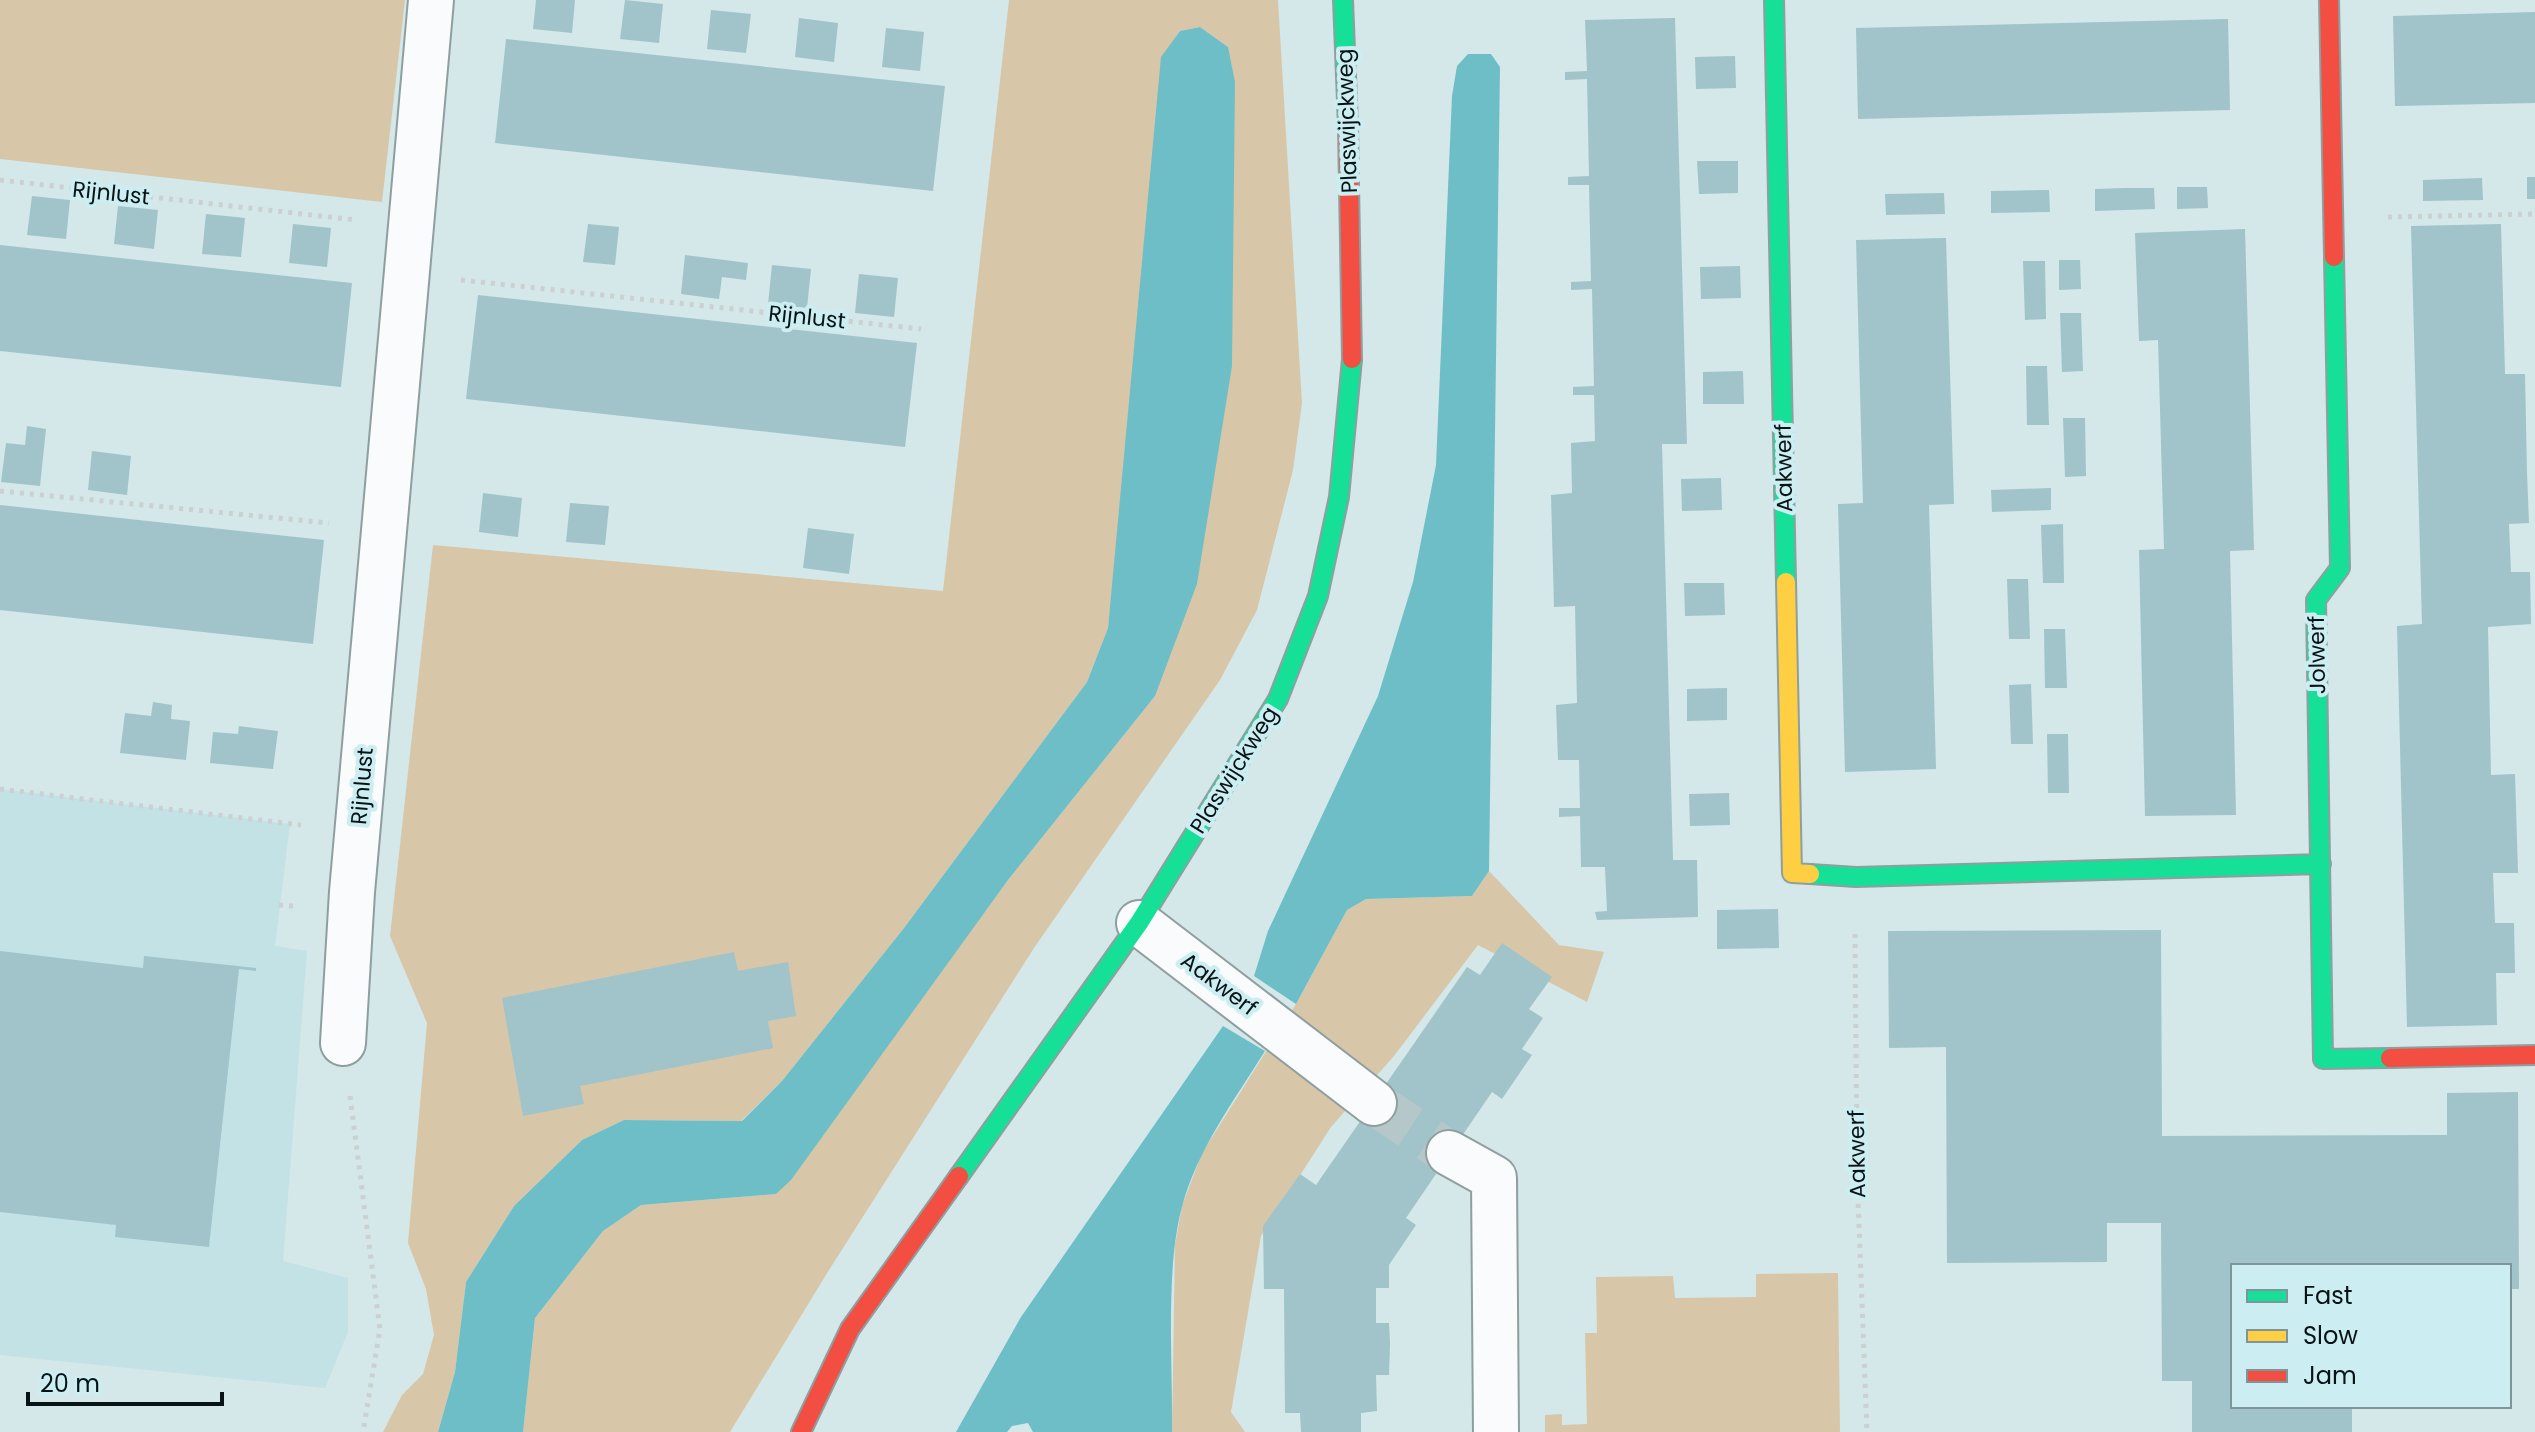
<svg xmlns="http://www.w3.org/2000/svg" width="2535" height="1432" viewBox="0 0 2535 1432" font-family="Poppins,sans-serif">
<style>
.built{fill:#c2e2e6}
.green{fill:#d7c7a8}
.water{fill:#6ebec7}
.building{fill:#a0c4c9}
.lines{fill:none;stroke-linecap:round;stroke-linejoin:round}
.street-tunnel{stroke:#b5c7c9;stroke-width:44;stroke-dasharray:44 22;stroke-linecap:butt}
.street-casing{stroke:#8f9e9f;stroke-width:48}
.fast-casing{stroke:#8f9e9f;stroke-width:22}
.slow-casing{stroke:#8f9e9f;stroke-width:22}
.jam-casing{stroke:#8f9e9f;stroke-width:22}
.path{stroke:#cbd0d1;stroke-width:5;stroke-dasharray:4 6;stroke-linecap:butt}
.street{stroke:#f9fbfc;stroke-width:44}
.fast{stroke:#16e098;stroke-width:18}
.slow{stroke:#ffcf43;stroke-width:18}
.jam{stroke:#f24e42;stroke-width:18}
.labels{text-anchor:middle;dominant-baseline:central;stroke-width:8;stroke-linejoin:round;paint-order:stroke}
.street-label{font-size:22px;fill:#081315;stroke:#ccedf1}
</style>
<rect width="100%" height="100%" fill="#d4e7e9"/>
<!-- built -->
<path class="built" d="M 0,789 L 290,824 L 275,946 L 307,951 L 283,1261 L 348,1278 L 348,1332 L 325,1388 L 0,1355 Z"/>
<!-- green -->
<path class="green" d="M 0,0 L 405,0 L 382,202 L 0,159 Z
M 1009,0 L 1278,0 L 1302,403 L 1293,470 L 1257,610 L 1220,680 L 1034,948 L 829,1270 L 730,1432 L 523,1432 L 535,1318 L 603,1231 L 641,1205 L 776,1194 L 1008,880 L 1155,696 L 1228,47 L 1200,27 L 1180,31 L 1172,43 L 1108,628 L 1087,682 L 904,928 L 782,1081 L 741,1121 L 624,1120 L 582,1140 L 514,1206 L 466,1282 L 455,1372 L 438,1432 L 383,1432 L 402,1395 L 423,1374 L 434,1335 L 426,1289 L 408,1243 L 427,1023 L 390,936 L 433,545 L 943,591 Z
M 1489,871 L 1559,945 L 1604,952 L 1587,1002 L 1478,945 L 1394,1056 L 1331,1127 L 1261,1236 L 1231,1412 L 1245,1432 L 1172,1432 L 1175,1245 L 1182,1206 L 1202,1153 L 1296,1004 L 1347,910 L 1366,899 L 1472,896 Z
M 1838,1273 L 1840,1432 L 1545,1432 L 1545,1415 L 1562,1414 L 1562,1425 L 1587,1424 L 1585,1333 L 1597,1333 L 1596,1277 L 1673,1276 L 1675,1298 L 1756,1297 L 1756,1274 Z"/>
<!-- water -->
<path class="water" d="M 1200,27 L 1228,47 L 1235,82 L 1232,366 L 1197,584 L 1155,696 L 1008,880 L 791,1180 L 776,1194 L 641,1205 L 603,1231 L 535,1318 L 523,1432 L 438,1432 L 455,1372 L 466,1282 L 514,1206 L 582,1140 L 624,1120 L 742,1121 L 782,1081 L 904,928 L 1087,682 L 1108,628 L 1161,57 L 1180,31 Z
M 1468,54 L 1491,54 L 1500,67 L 1489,871 L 1472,896 L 1366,899 L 1347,910 L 1296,1004 L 1254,976 L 1268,931 L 1378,696 L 1413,582 L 1436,465 L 1452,96 L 1457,66 Z
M 1223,1026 L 1265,1051 C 1234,1101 1197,1150 1182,1207 C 1165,1269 1173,1366 1172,1432 L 1033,1432 L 1028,1423 L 1012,1426 L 1007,1432 L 956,1432 L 1021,1317 Z"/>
<!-- building -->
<path class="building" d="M 536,0 L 575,0 L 572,33 L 533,29 Z
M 625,0 L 663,4 L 659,43 L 620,39 Z
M 711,10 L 751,14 L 746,53 L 707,49 Z
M 2535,12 L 2535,103 L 2395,106 L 2393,16 Z
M 799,18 L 838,23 L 834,62 L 795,57 Z
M 1675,18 L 1687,444 L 1662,444 L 1673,860 L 1697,860 L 1698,917 L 1597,920 L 1595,912 L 1607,911 L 1605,867 L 1581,867 L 1580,816 L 1559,817 L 1559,808 L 1580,808 L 1579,760 L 1558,760 L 1556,705 L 1577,703 L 1575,606 L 1554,607 L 1551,495 L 1572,493 L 1571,443 L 1595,441 L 1594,395 L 1573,395 L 1573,387 L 1594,386 L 1592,289 L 1571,290 L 1571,282 L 1591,281 L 1589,185 L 1568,185 L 1568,177 L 1589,176 L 1587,79 L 1565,80 L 1565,72 L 1587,71 L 1585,20 Z
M 2228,19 L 2230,110 L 1858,119 L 1856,28 Z
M 886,28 L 924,32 L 920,71 L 882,67 Z
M 506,39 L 945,86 L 933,191 L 495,143 Z
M 1735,56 L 1736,88 L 1696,89 L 1695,57 Z
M 1697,161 L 1738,161 L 1738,193 L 1699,194 Z
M 2527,177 L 2535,177 L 2535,199 L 2527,199 Z
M 2482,178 L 2483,200 L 2423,201 L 2423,180 Z
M 2177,187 L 2207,187 L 2208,208 L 2177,209 Z
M 2125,188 L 2154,188 L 2155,209 L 2095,211 L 2095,189 Z
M 2049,190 L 2050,212 L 1991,213 L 1991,191 Z
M 1944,193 L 1945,214 L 1886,215 L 1885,194 Z
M 32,196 L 70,200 L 66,239 L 27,235 Z
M 118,206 L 158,210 L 154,249 L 114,244 Z
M 206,214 L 245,218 L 241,257 L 202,254 Z
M 293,224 L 331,228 L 327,267 L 289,263 Z
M 588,224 L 619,227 L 615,265 L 583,262 Z
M 2501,224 L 2505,374 L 2525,374 L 2527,473 L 2529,523 L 2509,524 L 2511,572 L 2530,572 L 2531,624 L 2488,627 L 2491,775 L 2515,774 L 2518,873 L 2493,873 L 2495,923 L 2514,923 L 2515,973 L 2496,973 L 2497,1025 L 2407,1027 L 2397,626 L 2422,624 L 2411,226 Z
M 2245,229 L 2254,550 L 2230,551 L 2236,815 L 2145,816 L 2139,550 L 2164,549 L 2158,340 L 2139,341 L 2135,233 Z
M 1946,238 L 1954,504 L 1929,505 L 1936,769 L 1845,772 L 1838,504 L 1863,503 L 1856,240 Z
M 0,245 L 352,283 L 341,387 L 0,351 Z
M 685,255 L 748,263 L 746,280 L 722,277 L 719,299 L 681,294 Z
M 2059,260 L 2080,260 L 2081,289 L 2059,290 Z
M 2023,261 L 2045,261 L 2046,319 L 2025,320 Z
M 772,265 L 811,269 L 807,308 L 768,304 Z
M 1740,266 L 1741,298 L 1701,299 L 1700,267 Z
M 859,274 L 898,278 L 894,317 L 855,313 Z
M 478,295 L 917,343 L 905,447 L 466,399 Z
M 2060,313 L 2081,313 L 2083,371 L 2062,372 Z
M 2026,366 L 2047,366 L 2049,425 L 2027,425 Z
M 1743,371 L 1744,404 L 1703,404 L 1703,372 Z
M 2063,418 L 2085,418 L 2086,476 L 2065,477 Z
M 27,426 L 46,429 L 40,486 L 1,482 L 6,443 L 25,445 Z
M 92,451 L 131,456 L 127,495 L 88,490 Z
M 1721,478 L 1722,510 L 1682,511 L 1681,479 Z
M 2051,488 L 2051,510 L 1992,512 L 1991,490 Z
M 483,493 L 522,498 L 518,537 L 479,532 Z
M 570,503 L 609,506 L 605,545 L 566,542 Z
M 0,505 L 324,540 L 313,644 L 0,610 Z
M 2063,524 L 2064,583 L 2043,583 L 2041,525 Z
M 808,528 L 854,534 L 849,574 L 803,568 Z
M 2007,579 L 2028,579 L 2030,639 L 2009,639 Z
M 1684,583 L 1724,583 L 1725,615 L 1685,616 Z
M 2044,629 L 2065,629 L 2067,688 L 2045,688 Z
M 2031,684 L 2033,744 L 2011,744 L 2009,685 Z
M 1727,688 L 1727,720 L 1687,721 L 1687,689 Z
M 153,702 L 172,705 L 171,719 L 190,721 L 186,760 L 120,753 L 125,713 L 151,716 Z
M 239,726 L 278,731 L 273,769 L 210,763 L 213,732 L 238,734 Z
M 2047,734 L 2068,734 L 2069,793 L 2048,793 Z
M 1729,793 L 1730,825 L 1690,826 L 1689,794 Z
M 1778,909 L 1779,948 L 1717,949 L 1717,910 Z
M 2161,930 L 2162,1136 L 2447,1135 L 2447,1093 L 2518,1092 L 2519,1289 L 2509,1289 L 2509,1266 L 2233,1266 L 2233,1406 L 2352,1406 L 2352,1432 L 2192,1432 L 2192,1381 L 2162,1381 L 2161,1223 L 2107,1223 L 2107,1262 L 1947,1263 L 1946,1047 L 1889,1048 L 1888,931 Z
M 1502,943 L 1552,977 L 1529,1009 L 1543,1018 L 1522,1049 L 1532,1055 L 1502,1099 L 1492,1092 L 1406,1218 L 1416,1225 L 1389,1265 L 1389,1288 L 1376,1288 L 1376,1323 L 1389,1323 L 1390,1343 L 1389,1375 L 1376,1375 L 1377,1411 L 1361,1413 L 1361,1432 L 1301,1432 L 1300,1413 L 1285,1413 L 1284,1289 L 1264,1289 L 1263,1226 L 1300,1174 L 1316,1185 L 1467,967 L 1480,975 Z
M 0,951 L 143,968 L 144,956 L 256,968 L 256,971 L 239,969 L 209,1247 L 115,1237 L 116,1225 L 0,1212 Z
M 734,952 L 738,971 L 788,962 L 796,1016 L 768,1021 L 773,1048 L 580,1086 L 584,1104 L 523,1116 L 502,998 Z"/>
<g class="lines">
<!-- street-tunnel -->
<path class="street-tunnel" d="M 1374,1103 L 1449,1153"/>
<!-- street casing -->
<g class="street-casing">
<path id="street" d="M 1139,923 L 1374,1103
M 343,1043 L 352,892 L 431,0
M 1449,1153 L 1494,1178 L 1496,1432"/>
</g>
<!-- fast casing -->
<g class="fast-casing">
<path id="fast" d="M 1343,0 L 1348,126
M 1774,0 L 1786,582
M 2334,257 L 2340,568 L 2316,600 L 2323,1059 L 2390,1058
M 1810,874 L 1856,877 L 2321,864
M 959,1176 L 1139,923 L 1278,699 L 1318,596 L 1339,497 L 1352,359"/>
</g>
<!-- slow casing -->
<g class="slow-casing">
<path id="slow" d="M 1786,582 L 1792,873 L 1810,874"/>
</g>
<!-- jam casing -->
<g class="jam-casing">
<path id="jam" d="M 2329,0 L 2334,257
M 1348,126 L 1352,359
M 2390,1058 L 2535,1055
M 801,1432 L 850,1329 L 959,1176"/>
</g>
<!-- path -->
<path class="path" d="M 0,180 L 356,220
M 2388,217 L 2535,214
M 461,280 L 921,329
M 0,491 L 329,523
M 0,789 L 301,825
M 279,905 L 294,906
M 1855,934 L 1857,1173 L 1867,1432
M 350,1096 L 380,1329 L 363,1432"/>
<!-- street -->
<use href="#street" class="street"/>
<!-- fast -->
<use href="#fast" class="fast"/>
<!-- slow -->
<use href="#slow" class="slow"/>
<!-- jam -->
<use href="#jam" class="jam"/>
</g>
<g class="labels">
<!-- street labels -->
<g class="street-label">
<text transform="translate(1347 121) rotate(-92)">Plaswijckweg</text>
<text transform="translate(111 193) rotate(6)">Rijnlust</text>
<text transform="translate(807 317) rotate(6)">Rijnlust</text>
<text transform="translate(1784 468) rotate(-91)">Aakwerf</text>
<text transform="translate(2317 655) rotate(-91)">Jolwerf</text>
<text transform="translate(1234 770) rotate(-58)">Plaswijckweg</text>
<text transform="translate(362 786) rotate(-85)">Rijnlust</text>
<text transform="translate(1219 984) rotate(37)">Aakwerf</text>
<text transform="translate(1857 1154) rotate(-91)">Aakwerf</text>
</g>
</g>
<!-- legend -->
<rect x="2231" y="1264" width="280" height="144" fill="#ccedf1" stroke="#7e9699" stroke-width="2"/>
<rect x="2247" y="1290" width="40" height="12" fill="#16e098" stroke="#7e9699" stroke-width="2"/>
<text x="2303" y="1304" font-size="24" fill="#081315">Fast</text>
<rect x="2247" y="1330" width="40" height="12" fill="#ffcf43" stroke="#7e9699" stroke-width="2"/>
<text x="2303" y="1344" font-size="24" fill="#081315">Slow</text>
<rect x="2247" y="1370" width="40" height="12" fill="#f24e42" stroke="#7e9699" stroke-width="2"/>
<text x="2303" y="1384" font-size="24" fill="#081315">Jam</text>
<!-- scale -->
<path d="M28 1392v12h194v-12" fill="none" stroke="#081315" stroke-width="4"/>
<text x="40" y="1392" font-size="24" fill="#081315" stroke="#ccedf1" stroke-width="6" paint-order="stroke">20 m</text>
</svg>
